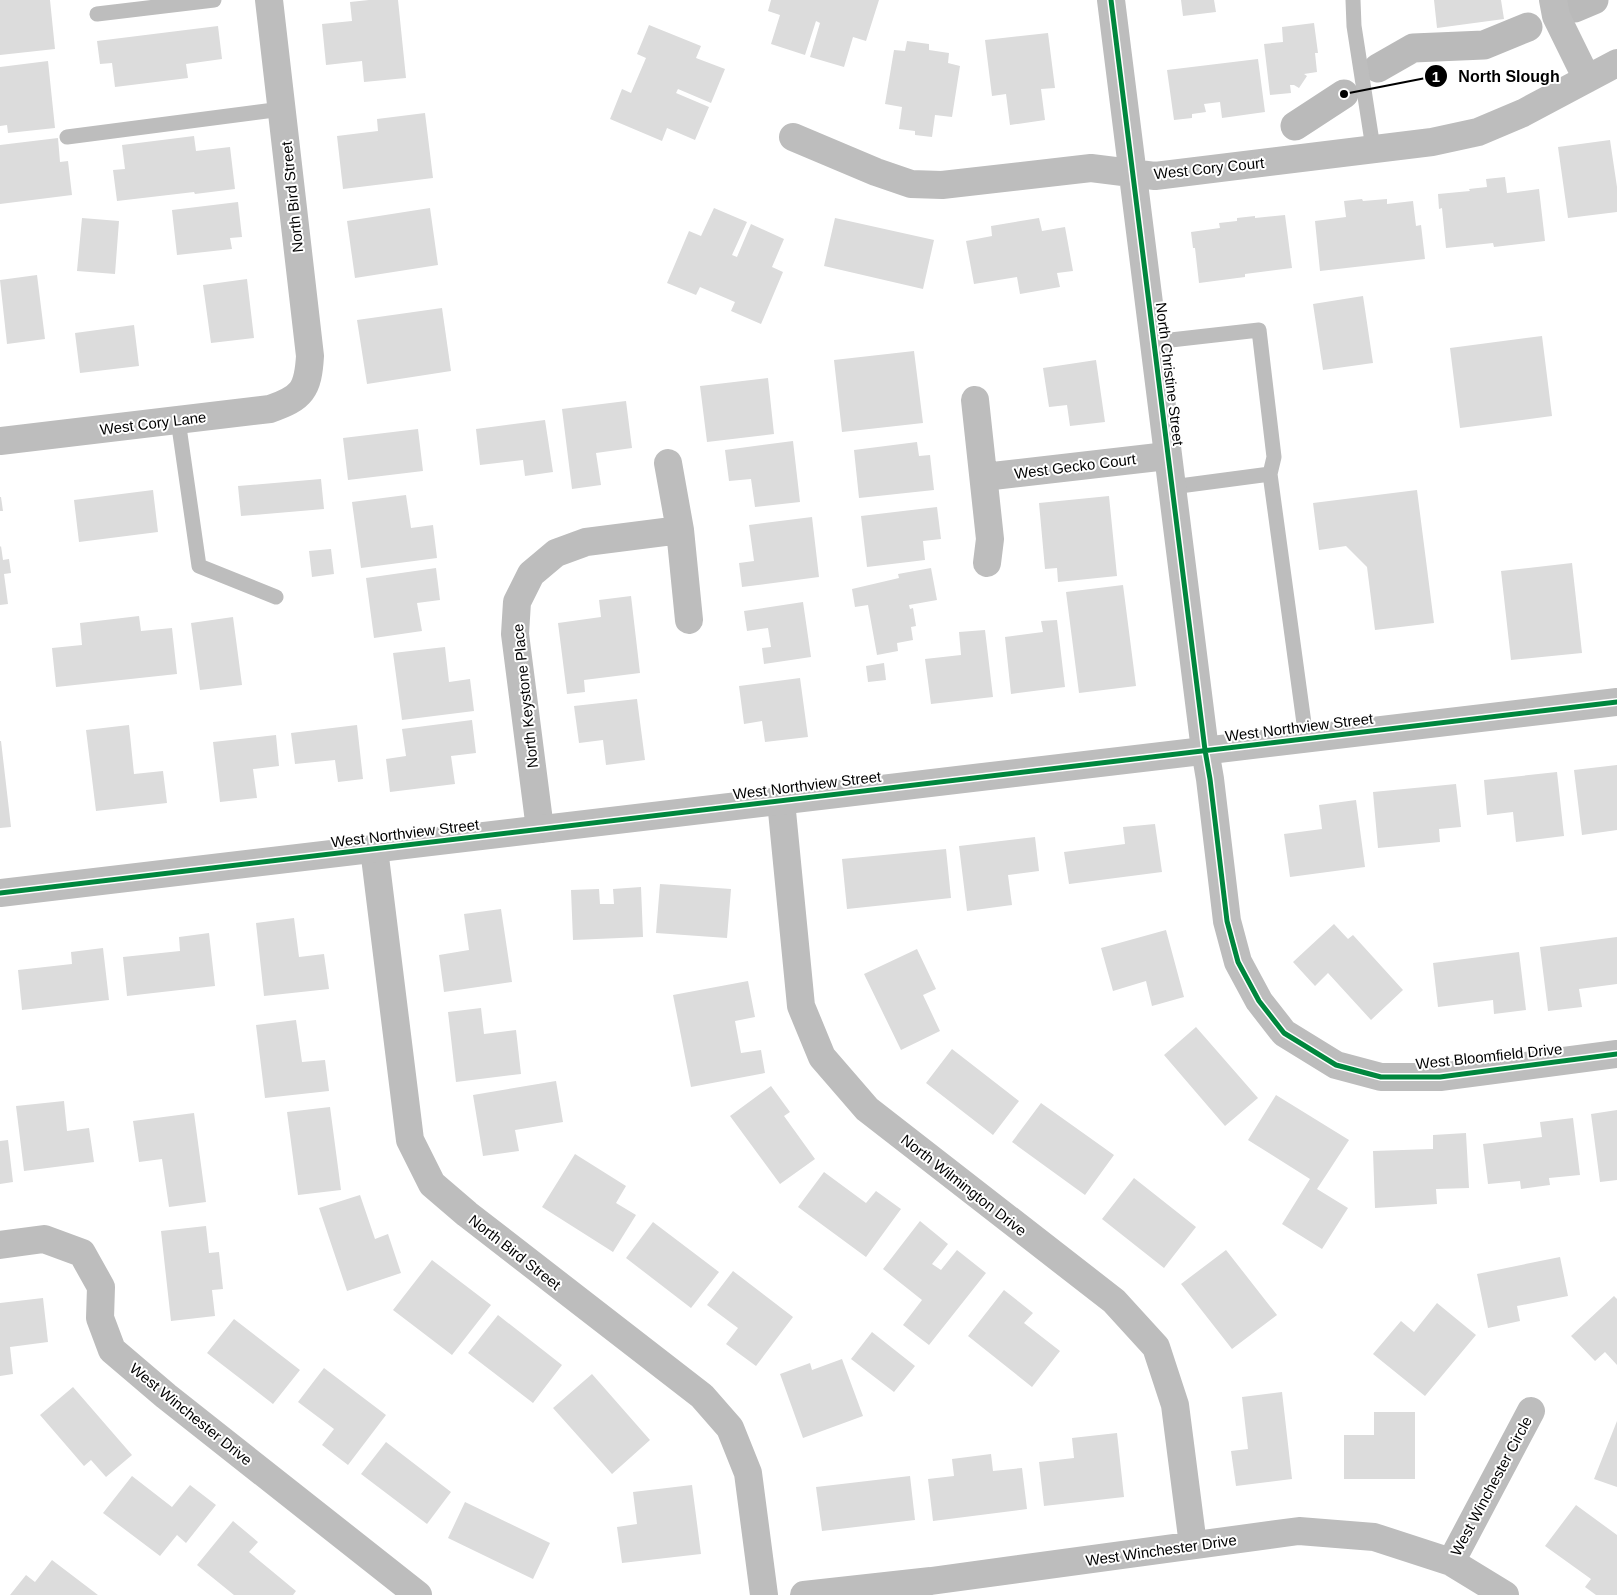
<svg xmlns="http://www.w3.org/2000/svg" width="1617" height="1595" viewBox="0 0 1617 1595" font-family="Helvetica,sans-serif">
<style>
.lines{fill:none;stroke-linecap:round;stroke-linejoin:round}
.canal{stroke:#bababa;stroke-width:29}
.building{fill:#dcdcdc}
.service{stroke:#bdbdbd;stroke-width:15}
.minor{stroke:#bdbdbd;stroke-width:28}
.tertiary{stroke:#bdbdbd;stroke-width:28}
.cycleway-casing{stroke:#fff;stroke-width:8}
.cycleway{stroke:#00873e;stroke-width:5}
.labels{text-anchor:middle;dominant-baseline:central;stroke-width:4;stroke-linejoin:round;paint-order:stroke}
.street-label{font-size:15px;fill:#000;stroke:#fff}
.leader{fill:none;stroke:#000;stroke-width:2}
.callout-dot{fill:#000;stroke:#fff;stroke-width:2}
.mark-label{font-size:15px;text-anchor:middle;font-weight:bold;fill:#fff}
.callout-label{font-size:16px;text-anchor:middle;font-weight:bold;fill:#000;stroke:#fff;stroke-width:4;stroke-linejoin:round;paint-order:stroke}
</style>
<rect width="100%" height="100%" fill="#fff"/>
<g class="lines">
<!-- canal -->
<path class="canal" d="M 1575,8 L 1594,0
M 1378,68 L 1413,48 L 1484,45 L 1528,27
M 1295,126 L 1344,94"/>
</g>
<!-- building -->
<path class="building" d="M 0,0 L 50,0 L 55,49 L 0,55 Z
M 369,0 L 398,0 L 406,78 L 364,82 L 362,61 L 326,65 L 322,24 L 352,21 L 350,2 Z
M 771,0 L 879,0 L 866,41 L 853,37 L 844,67 L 810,57 L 820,23 L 816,21 L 805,55 L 771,44 L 780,15 L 768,11 Z
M 1181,0 L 1214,0 L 1216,12 L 1183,16 Z
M 1434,0 L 1501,0 L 1504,19 L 1437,28 Z
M 1314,23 L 1318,53 L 1315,53 L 1317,72 L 1304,74 L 1307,76 L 1299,88 L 1294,85 L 1290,85 L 1291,93 L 1270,95 L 1264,44 L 1283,42 L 1282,27 Z
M 649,25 L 701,46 L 696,58 L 725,69 L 711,103 L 678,89 L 676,93 L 709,107 L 695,140 L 667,128 L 662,141 L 610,119 L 622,89 L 631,93 L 646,58 L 637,54 Z
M 218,26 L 222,59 L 186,64 L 188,78 L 115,87 L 112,63 L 100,64 L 97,41 Z
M 1048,33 L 1055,88 L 1041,89 L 1045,120 L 1010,125 L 1006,94 L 992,96 L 985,40 Z
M 907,41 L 929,44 L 929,50 L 949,53 L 948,63 L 960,66 L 952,117 L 935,115 L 932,137 L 915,135 L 915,131 L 899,129 L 902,107 L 885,104 L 894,50 L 905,51 Z
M 1258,59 L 1265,112 L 1222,118 L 1220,102 L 1204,104 L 1206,112 L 1192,114 L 1192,118 L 1174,120 L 1167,70 Z
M 48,61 L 55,128 L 8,133 L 7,125 L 0,126 L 0,67 Z
M 425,113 L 433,178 L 343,189 L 337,136 L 378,131 L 377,119 Z
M 194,136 L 196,151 L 230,147 L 235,189 L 195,194 L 194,192 L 117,201 L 113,170 L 125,169 L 122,145 Z
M 58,138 L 60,162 L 68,161 L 72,195 L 0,204 L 0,145 Z
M 1610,140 L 1617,187 L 1617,212 L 1568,218 L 1558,147 Z
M 1505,177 L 1507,193 L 1539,189 L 1545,241 L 1494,247 L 1493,243 L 1446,248 L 1442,208 L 1439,209 L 1438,194 L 1470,191 L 1469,189 L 1487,187 L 1486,179 Z
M 1362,199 L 1363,201 L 1387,199 L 1387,204 L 1413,201 L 1416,226 L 1421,225 L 1425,259 L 1320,271 L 1315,221 L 1346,217 L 1344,201 Z
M 238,202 L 242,237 L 230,238 L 232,249 L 177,255 L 172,210 Z
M 430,208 L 438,265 L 355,278 L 347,221 Z
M 714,208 L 747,222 L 732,255 L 737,257 L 751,224 L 784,239 L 772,267 L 783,272 L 761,324 L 731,311 L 735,302 L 700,287 L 696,295 L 667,283 L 689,231 L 701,236 Z
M 1285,215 L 1292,268 L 1245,274 L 1245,277 L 1199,283 L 1195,248 L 1193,248 L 1191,232 L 1220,228 L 1219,223 L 1237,221 L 1237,218 L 1255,216 L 1255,218 Z
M 82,218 L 119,221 L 115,274 L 77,271 Z
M 835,218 L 934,240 L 923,289 L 824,266 Z
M 1039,218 L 1042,231 L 1065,227 L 1073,271 L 1057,273 L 1060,287 L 1020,294 L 1017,277 L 974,284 L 966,241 L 992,236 L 991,226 Z
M 37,275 L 45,339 L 7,344 L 0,280 Z
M 247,279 L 254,338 L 211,343 L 203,285 Z
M 1363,296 L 1373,363 L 1323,370 L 1313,304 Z
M 442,308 L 451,371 L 367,384 L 357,320 Z
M 134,325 L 139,366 L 80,373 L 75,333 Z
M 1542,336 L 1552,416 L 1460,428 L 1450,348 Z
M 914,351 L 923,423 L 842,432 L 834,360 Z
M 1096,360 L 1105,422 L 1070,426 L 1067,405 L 1049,407 L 1043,368 Z
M 768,378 L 774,434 L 707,442 L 700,386 Z
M 626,401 L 632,448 L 596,453 L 601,485 L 572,489 L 562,409 Z
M 545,420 L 553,472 L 525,476 L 523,460 L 480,465 L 476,429 Z
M 418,429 L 423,471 L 348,480 L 343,438 Z
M 793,441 L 800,502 L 755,507 L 751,479 L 729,481 L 725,450 Z
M 917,442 L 919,456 L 930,455 L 934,490 L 859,498 L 854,450 Z
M 321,479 L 324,509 L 241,516 L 238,486 Z
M 153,490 L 158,532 L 79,542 L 74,500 Z
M 1417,490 L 1434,623 L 1375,630 L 1367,567 L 1346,546 L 1319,550 L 1313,503 Z
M 406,495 L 411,528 L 433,525 L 437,558 L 361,568 L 352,502 Z
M 1109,496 L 1117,576 L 1058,582 L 1057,568 L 1045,569 L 1039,503 Z
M 0,497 L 1,497 L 3,511 L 0,511 Z
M 937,507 L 941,539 L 923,541 L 925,560 L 867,567 L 861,516 Z
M 812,517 L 819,577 L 742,587 L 739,563 L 754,561 L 749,525 Z
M 1,546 L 3,560 L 9,559 L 11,573 L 4,574 L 8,604 L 0,605 L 0,547 Z
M 331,549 L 334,574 L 312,577 L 309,551 Z
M 1572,563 L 1582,653 L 1511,660 L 1501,571 Z
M 436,568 L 440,600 L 417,603 L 422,631 L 374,638 L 366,578 Z
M 931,568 L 937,600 L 909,605 L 910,609 L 913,608 L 916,626 L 911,627 L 913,640 L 897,643 L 898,651 L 877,655 L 868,605 L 855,607 L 852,589 L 899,578 L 898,574 Z
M 1123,585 L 1136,686 L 1079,693 L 1066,592 Z
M 631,596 L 640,673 L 584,680 L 585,692 L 567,694 L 558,623 L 601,617 L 599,600 Z
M 803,602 L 811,657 L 764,664 L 762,648 L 771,647 L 768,628 L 747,631 L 744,611 Z
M 139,616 L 141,631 L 172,628 L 177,674 L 56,687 L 52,648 L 82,645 L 80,623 Z
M 233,617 L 242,685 L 200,690 L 191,623 Z
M 1057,620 L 1065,687 L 1011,694 L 1005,637 L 1043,632 L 1041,621 Z
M 985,630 L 993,697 L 931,704 L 925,659 L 961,655 L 959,632 Z
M 445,647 L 449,682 L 470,679 L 474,711 L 402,720 L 393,653 Z
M 884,663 L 886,680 L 868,682 L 866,666 Z
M 800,678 L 808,737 L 765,742 L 762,721 L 744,724 L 739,686 Z
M 637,699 L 645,760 L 606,765 L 603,740 L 579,743 L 574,706 Z
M 472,720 L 476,753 L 451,756 L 455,784 L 390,792 L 386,759 L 406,756 L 402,729 Z
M 129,725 L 134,774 L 163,771 L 167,803 L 96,811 L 86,730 Z
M 357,725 L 363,779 L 338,782 L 335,760 L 295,764 L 291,733 Z
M 276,735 L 279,766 L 253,769 L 257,798 L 220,802 L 213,742 Z
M 0,741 L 1,741 L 11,827 L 0,828 Z
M 1617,765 L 1617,830 L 1582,835 L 1574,770 Z
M 1557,772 L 1564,836 L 1516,842 L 1513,812 L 1487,815 L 1484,780 Z
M 1456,784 L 1461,827 L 1439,829 L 1440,842 L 1378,848 L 1373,792 Z
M 1356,800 L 1365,867 L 1290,877 L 1284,834 L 1322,829 L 1319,805 Z
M 1155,824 L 1162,872 L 1069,884 L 1064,852 L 1125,844 L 1123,827 Z
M 1035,837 L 1039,871 L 1008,875 L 1012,905 L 967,911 L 959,846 Z
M 946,849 L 951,898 L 847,909 L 842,859 Z
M 660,884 L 731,889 L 727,938 L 656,933 Z
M 641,887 L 643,937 L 573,940 L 571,890 L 599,889 L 600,904 L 614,904 L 613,889 Z
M 501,909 L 512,982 L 444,992 L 439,955 L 469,950 L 464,914 Z
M 294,918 L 299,957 L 324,954 L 329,989 L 264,996 L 256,923 Z
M 1334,924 L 1348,939 L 1353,935 L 1403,990 L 1371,1020 L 1328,973 L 1315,986 L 1293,962 Z
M 1166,930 L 1184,997 L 1152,1006 L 1146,981 L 1113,991 L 1101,948 Z
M 209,933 L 215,986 L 127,996 L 123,957 L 180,951 L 179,937 Z
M 1617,937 L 1617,984 L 1579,989 L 1582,1007 L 1548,1011 L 1540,947 Z
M 103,948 L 109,1000 L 22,1010 L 18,970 L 72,964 L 71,952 Z
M 917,949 L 936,989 L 923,995 L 940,1031 L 901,1050 L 864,974 Z
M 1519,952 L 1526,1010 L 1494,1014 L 1493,1000 L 1438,1007 L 1433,963 Z
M 748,981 L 755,1017 L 735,1021 L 741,1053 L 761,1050 L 765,1073 L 691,1087 L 673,995 Z
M 481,1008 L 484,1034 L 516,1030 L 521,1074 L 456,1082 L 448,1012 Z
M 296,1020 L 302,1062 L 325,1060 L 329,1091 L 265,1098 L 256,1025 Z
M 1196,1027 L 1258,1098 L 1225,1126 L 1164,1055 Z
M 952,1049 L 1019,1101 L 993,1135 L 926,1083 Z
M 556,1081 L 563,1122 L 515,1130 L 519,1151 L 483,1156 L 473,1095 Z
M 771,1086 L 790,1112 L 784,1116 L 815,1159 L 780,1184 L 730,1116 Z
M 1276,1095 L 1349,1140 L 1317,1189 L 1348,1208 L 1322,1249 L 1282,1224 L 1310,1179 L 1248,1140 Z
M 64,1101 L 67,1131 L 89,1128 L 94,1162 L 24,1171 L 16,1106 Z
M 1041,1103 L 1114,1155 L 1085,1195 L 1012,1142 Z
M 330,1107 L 341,1190 L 298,1195 L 287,1112 Z
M 1617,1110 L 1617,1180 L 1600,1182 L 1591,1114 Z
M 194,1113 L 206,1202 L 169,1207 L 162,1159 L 139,1162 L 133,1121 Z
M 1573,1118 L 1580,1175 L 1549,1178 L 1550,1185 L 1521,1189 L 1520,1181 L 1488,1184 L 1483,1144 L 1542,1137 L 1540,1122 Z
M 1466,1133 L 1469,1188 L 1436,1189 L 1437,1204 L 1375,1208 L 1373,1151 L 1433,1149 L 1433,1135 Z
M 8,1140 L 13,1182 L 0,1184 L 0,1141 Z
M 575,1154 L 626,1186 L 616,1203 L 636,1215 L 613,1252 L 542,1207 Z
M 824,1172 L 866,1203 L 876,1191 L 901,1209 L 866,1257 L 798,1207 Z
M 1134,1178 L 1196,1227 L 1164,1268 L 1102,1219 Z
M 360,1195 L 375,1239 L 388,1234 L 401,1273 L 347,1291 L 319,1208 Z
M 920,1221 L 948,1244 L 932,1264 L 941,1270 L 957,1250 L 986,1273 L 929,1345 L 903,1325 L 922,1300 L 883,1269 Z
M 653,1222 L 719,1272 L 691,1308 L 626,1258 Z
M 206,1226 L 209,1253 L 219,1252 L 223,1289 L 212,1290 L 215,1316 L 171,1321 L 161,1231 Z
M 1226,1250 L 1277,1315 L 1232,1349 L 1181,1284 Z
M 1560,1257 L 1568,1296 L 1517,1306 L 1520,1321 L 1488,1328 L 1477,1274 Z
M 432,1260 L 491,1305 L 452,1355 L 393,1310 Z
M 733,1271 L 793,1317 L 756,1366 L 726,1344 L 738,1328 L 707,1305 Z
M 1004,1290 L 1033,1313 L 1024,1323 L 1060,1351 L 1032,1387 L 968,1336 Z
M 1614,1296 L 1617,1299 L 1617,1365 L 1605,1352 L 1595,1361 L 1571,1336 Z
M 43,1298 L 48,1342 L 10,1347 L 13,1374 L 0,1376 L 0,1303 Z
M 1437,1303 L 1476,1335 L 1425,1396 L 1373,1354 L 1401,1321 L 1414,1332 Z
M 498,1315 L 562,1365 L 533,1403 L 468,1353 Z
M 234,1319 L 300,1370 L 273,1404 L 207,1353 Z
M 872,1332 L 915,1366 L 894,1392 L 851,1359 Z
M 842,1359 L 863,1416 L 803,1438 L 780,1374 L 810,1363 L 812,1370 Z
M 324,1368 L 386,1415 L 348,1465 L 322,1445 L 334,1429 L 298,1402 Z
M 592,1374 L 650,1440 L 612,1474 L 553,1408 Z
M 73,1387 L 132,1455 L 106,1477 L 91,1460 L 84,1466 L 40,1415 Z
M 1282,1392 L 1292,1479 L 1236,1486 L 1231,1451 L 1248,1449 L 1242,1397 Z
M 1374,1412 L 1415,1412 L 1415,1479 L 1344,1479 L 1344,1435 L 1374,1435 Z
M 1617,1421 L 1617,1487 L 1594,1479 Z
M 1117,1433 L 1124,1497 L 1044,1506 L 1039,1462 L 1074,1458 L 1072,1438 Z
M 386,1442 L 451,1492 L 427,1524 L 361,1474 Z
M 991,1454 L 993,1471 L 1022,1468 L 1027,1509 L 933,1521 L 928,1479 L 954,1476 L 952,1459 Z
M 132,1476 L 172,1507 L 190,1485 L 216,1505 L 186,1543 L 177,1535 L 160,1556 L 103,1513 Z
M 910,1476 L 915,1520 L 822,1531 L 816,1487 Z
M 692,1485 L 701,1554 L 622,1563 L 617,1527 L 637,1524 L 633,1492 Z
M 465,1502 L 550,1543 L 533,1579 L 448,1538 Z
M 1576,1505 L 1617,1535 L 1617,1595 L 1596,1595 L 1585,1587 L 1591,1579 L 1545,1546 Z
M 233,1521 L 258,1542 L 249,1552 L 296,1591 L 293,1595 L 234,1595 L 197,1565 Z
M 52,1560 L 98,1595 L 10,1595 L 26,1575 L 35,1582 Z"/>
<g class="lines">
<!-- service -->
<path class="service" d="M 1353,0 L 1354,26 L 1373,148
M 97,14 L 214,0
M 67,137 L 282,109
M 1153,342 L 1259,330 L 1274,457 L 1270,474 L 1306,738
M 178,420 L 199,566 L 276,597
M 1172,487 L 1270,474"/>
<!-- minor -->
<path class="minor" d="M 1111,0 L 1205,750 L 1210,779 L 1227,921 L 1238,962 L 1259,1001 L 1284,1033 L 1336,1065 L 1381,1077 L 1440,1077 L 1617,1054
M 1553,0 L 1556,16 L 1587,79
M 793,137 L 876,172 L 911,184 L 942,185 L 1091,168 L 1155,176 L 1432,142 L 1478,132 L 1523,113 L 1617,63
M 975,400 L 990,539 L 987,563
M 0,441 L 270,409 C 302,398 308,390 310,356 L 269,0
M 668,463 L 680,530 L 689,620
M 984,477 L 1167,456
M 781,801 L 801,1006 L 822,1057 L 867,1109 L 1114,1301 L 1156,1347 L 1175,1405 L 1193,1545
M 540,829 L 515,634 L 517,602 L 531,574 L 556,553 L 586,542 L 680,530
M 374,849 L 410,1140 L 432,1184 L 467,1214 L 702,1396 L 730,1428 L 748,1473 L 764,1595
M 0,1245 L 44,1239 L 82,1253 L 101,1287 L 100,1318 L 112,1350 L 166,1396 L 418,1595
M 1451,1562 L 1531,1411
M 804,1595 L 931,1581 L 1299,1531 L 1374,1537 L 1451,1562 L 1505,1595"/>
<!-- tertiary -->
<path class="tertiary" d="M 0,893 L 1617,702"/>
<!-- cycleway casing -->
<g class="cycleway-casing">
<path id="cycleway" d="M 1111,0 L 1205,750 L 1210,779 L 1227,921 L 1238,962 L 1259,1001 L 1284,1033 L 1336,1065 L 1381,1077 L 1440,1077 L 1617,1054
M 0,893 L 1617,702"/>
</g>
<!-- cycleway -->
<use href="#cycleway" class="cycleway"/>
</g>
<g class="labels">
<!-- street labels -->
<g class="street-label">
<text transform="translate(1209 168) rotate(-6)">West Cory Court</text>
<text transform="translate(292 197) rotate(-96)">North Bird Street</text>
<text transform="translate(1170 374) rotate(83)">North Christine Street</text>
<text transform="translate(153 423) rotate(-7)">West Cory Lane</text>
<text transform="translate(1075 466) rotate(-7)">West Gecko Court</text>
<text transform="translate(525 696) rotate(-96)">North Keystone Place</text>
<text transform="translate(1299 727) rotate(-7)">West Northview Street</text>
<text transform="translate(807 785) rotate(-7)">West Northview Street</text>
<text transform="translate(405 833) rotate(-7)">West Northview Street</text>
<text transform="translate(1489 1056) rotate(-6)">West Bloomfield Drive</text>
<text transform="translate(964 1185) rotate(38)">North Wilmington Drive</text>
<text transform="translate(515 1252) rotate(38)">North Bird Street</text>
<text transform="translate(191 1414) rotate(39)">West Winchester Drive</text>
<text transform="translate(1491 1486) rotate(-62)">West Winchester Circle</text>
<text transform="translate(1161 1550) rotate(-8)">West Winchester Drive</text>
</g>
</g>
<!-- callouts -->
<path class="leader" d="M1344 94L1436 76"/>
<g class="callout-dot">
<circle cx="1344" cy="94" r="5"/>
<circle cx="1436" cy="76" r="12"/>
</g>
<g class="mark-label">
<text x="1436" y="82">1</text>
</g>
<g class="callout-label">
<text x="1509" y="82">North Slough</text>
</g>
</svg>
